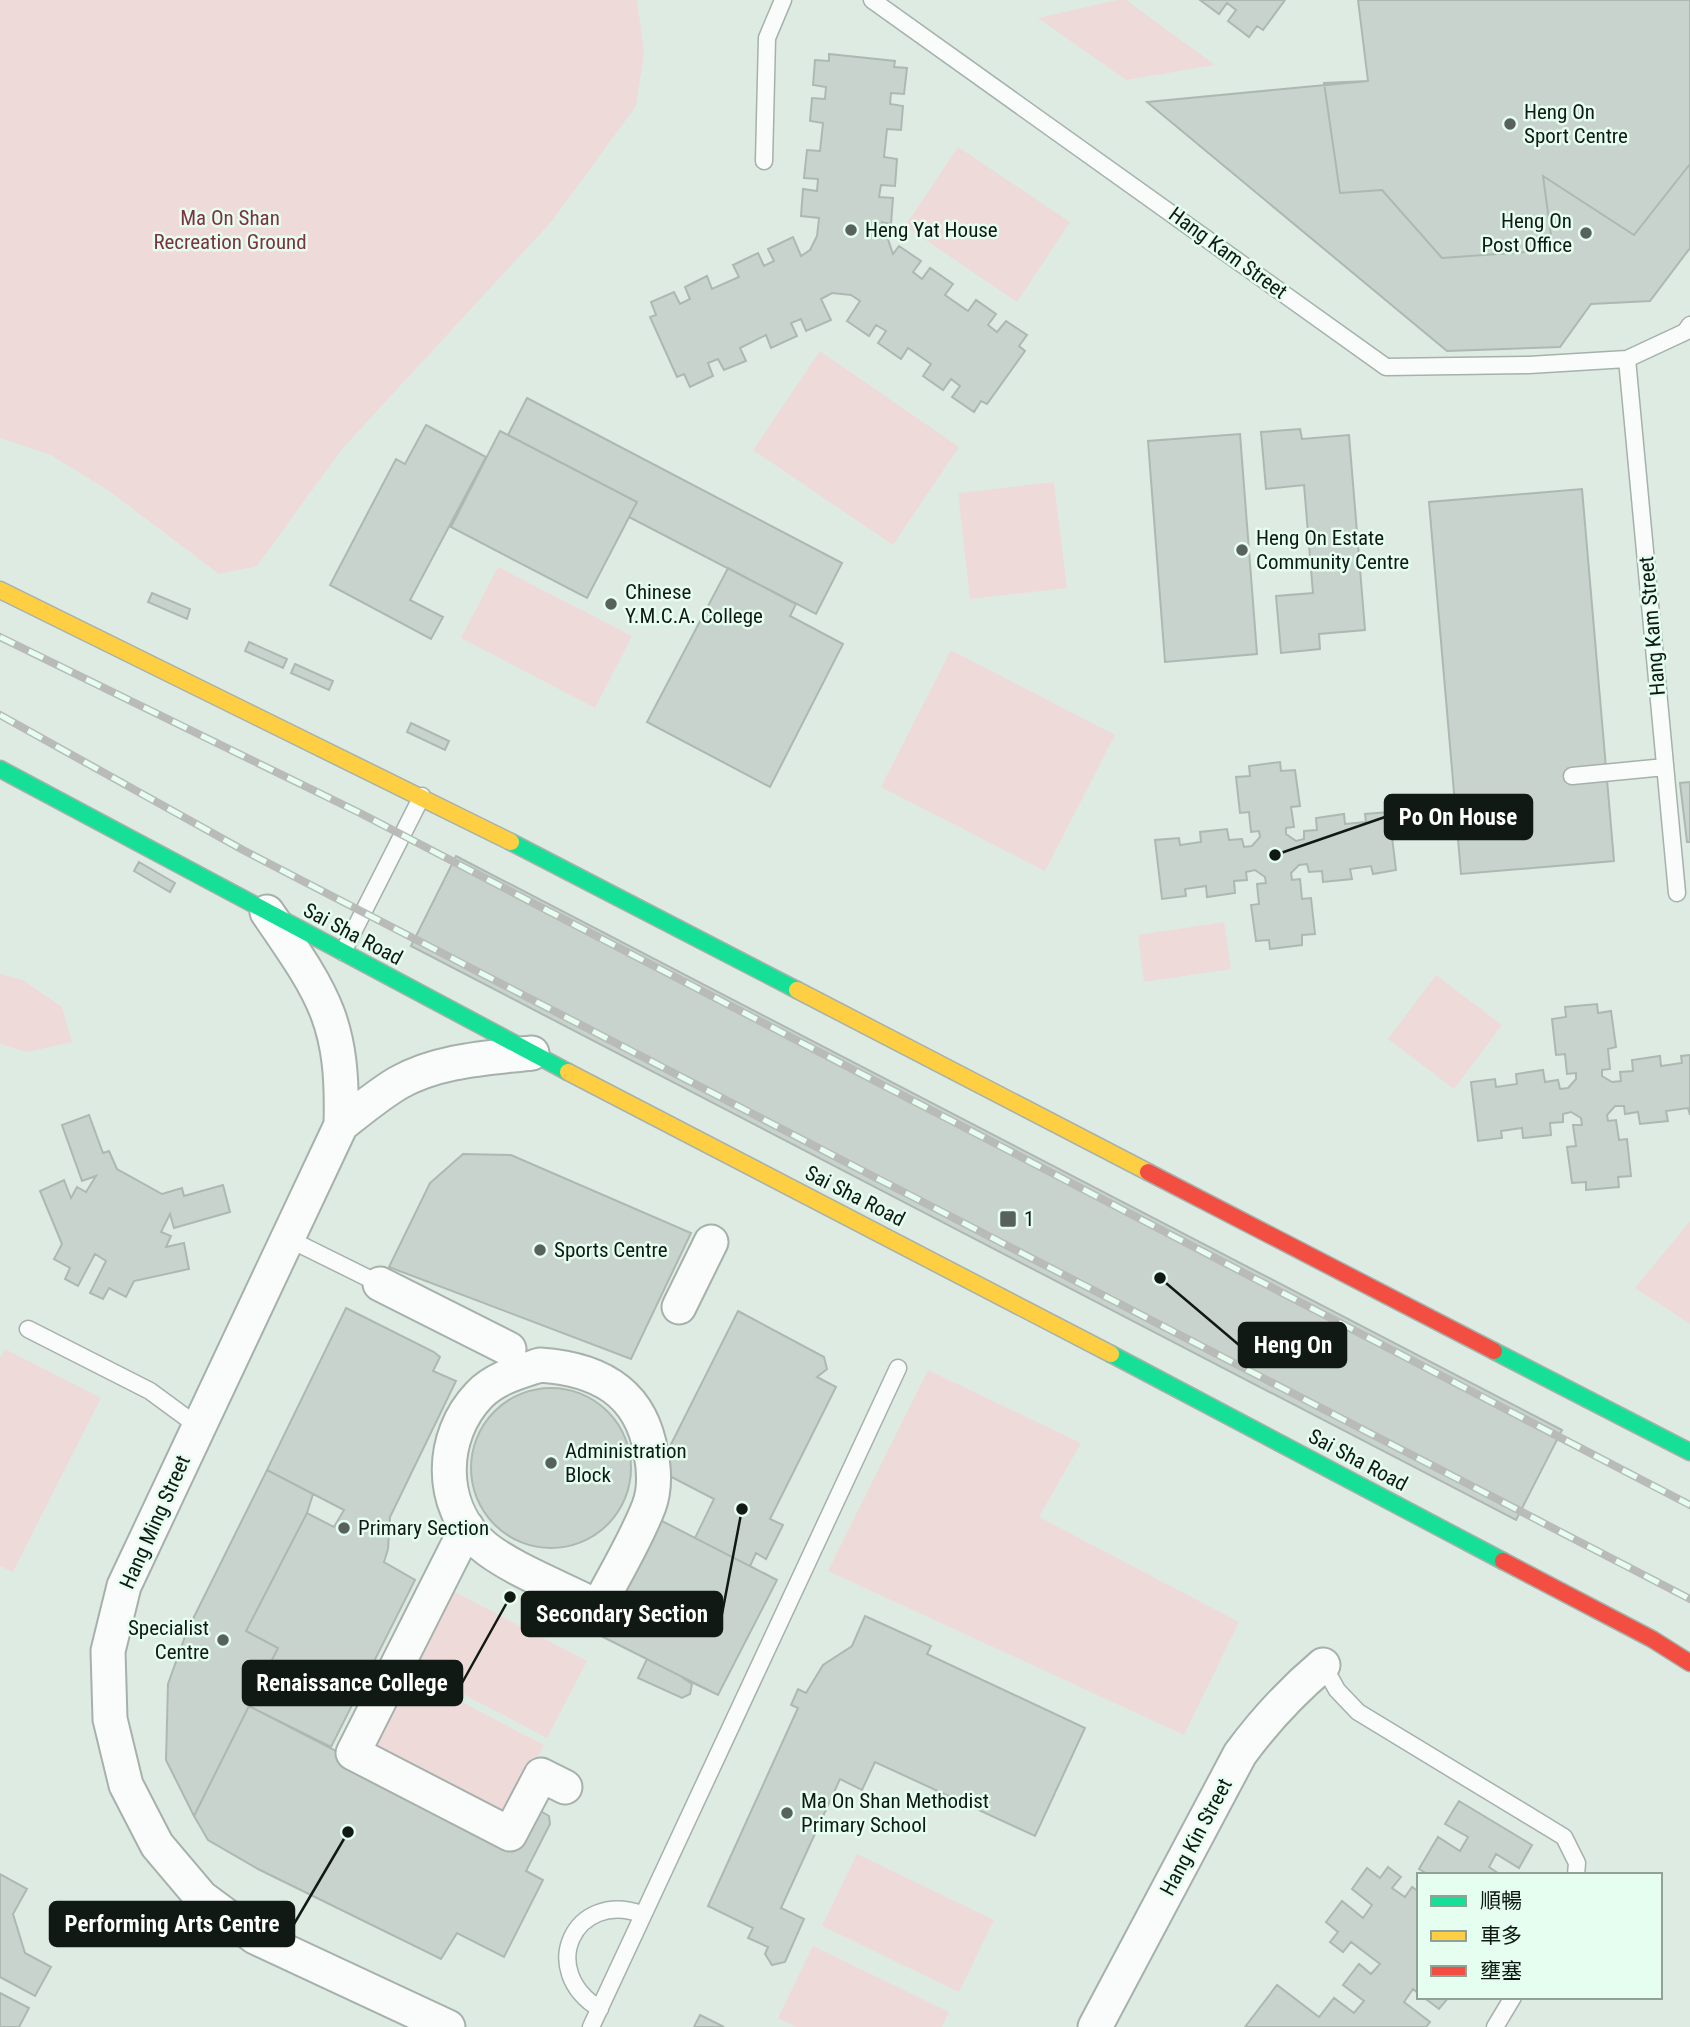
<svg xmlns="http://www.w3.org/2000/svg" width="1690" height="2027" viewBox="0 0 1690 2027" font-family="'Roboto Condensed','Noto Sans TC',sans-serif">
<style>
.green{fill:#efdada}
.building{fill:#c8d3cd;stroke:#aeb8b3;stroke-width:2}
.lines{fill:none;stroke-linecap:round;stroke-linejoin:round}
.lane-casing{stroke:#a6b1ab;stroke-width:19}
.street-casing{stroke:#a6b1ab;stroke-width:37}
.fast-casing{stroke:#a6b1ab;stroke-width:19}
.slow-casing{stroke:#a6b1ab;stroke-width:19}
.jam-casing{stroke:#a6b1ab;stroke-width:19}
.lane{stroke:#fafcfb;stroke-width:16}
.street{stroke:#fafcfb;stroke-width:33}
.fast{stroke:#16e098;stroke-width:16}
.slow{stroke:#ffcf43;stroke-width:16}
.jam{stroke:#f24e42;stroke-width:16}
.rail-casing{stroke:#b8bbb8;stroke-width:8}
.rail{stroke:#e5fef0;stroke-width:5;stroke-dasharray:16;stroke-linecap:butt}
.poi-dot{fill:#58625c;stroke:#e5fef0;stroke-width:2.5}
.labels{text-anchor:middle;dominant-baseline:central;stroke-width:5;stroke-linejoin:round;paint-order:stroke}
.poi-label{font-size:21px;fill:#101914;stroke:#e5fef0;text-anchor:start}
.park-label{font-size:21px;fill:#7e3142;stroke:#e5fef0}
.street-label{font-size:21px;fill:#101914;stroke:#e5fef0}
.leader{fill:none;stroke:#101914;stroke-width:2.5}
.callout-dot{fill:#101914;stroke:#e5fef0;stroke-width:2.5}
.callout{fill:#101914;stroke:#101914;stroke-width:2.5}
.callout-label{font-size:23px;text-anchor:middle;font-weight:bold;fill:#fff}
</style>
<rect width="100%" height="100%" fill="#ddebe3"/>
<!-- green -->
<path class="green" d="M 0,0 L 637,0 L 644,53 L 636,106 L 552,221 L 342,449 L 257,566 L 219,574 L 109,491 L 51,455 L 0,438 Z
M 1117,0 L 1126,0 L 1215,65 L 1126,80 L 1038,18 Z
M 958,147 L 1070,222 L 1017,302 L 905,226 Z
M 820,351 L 959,447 L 893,545 L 753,450 Z
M 1054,482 L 1067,588 L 970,599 L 958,493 Z
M 498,567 L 632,636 L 595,708 L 461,638 Z
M 951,650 L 1115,735 L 1045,871 L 881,787 Z
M 1224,922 L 1231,969 L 1144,982 L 1138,935 Z
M 0,974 L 23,980 L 62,1007 L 72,1042 L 27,1052 L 0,1044 Z
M 1436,975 L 1502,1025 L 1454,1089 L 1388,1039 Z
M 1690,1221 L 1690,1324 L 1635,1288 Z
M 5,1349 L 101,1398 L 13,1572 L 0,1566 L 0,1358 Z
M 928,1370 L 1081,1443 L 1039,1517 L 1239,1622 L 1184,1735 L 828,1571 Z
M 447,1588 L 587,1661 L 547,1738 L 408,1665 Z
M 404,1672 L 544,1745 L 504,1821 L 365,1748 Z
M 857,1854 L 994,1920 L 959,1992 L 822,1926 Z
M 813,1946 L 949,2012 L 942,2027 L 796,2027 L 778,2018 Z"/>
<!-- building -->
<path class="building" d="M 1200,0 L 1285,0 L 1263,30 L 1257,26 L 1249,37 L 1228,21 L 1236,10 L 1227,3 L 1219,14 Z
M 1358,0 L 1690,0 L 1690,248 L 1650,301 L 1591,304 L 1560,347 L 1447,351 L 1147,102 L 1368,81 Z
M 1358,0 L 1690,0 L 1690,164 L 1634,235 L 1543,176 L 1553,250 L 1442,258 L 1382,190 L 1340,193 L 1324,83 L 1368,81 Z
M 829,54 L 895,61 L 894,67 L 907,68 L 904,94 L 891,93 L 890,104 L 903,106 L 901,130 L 887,129 L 884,157 L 897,159 L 895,186 L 881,185 L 879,197 L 893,198 L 891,224 L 882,222 L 893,254 L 899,246 L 921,261 L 913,272 L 922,279 L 930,268 L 953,284 L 945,295 L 968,311 L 976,300 L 996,314 L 988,325 L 997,332 L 1006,321 L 1027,335 L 1019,346 L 1025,351 L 987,404 L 981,401 L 974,412 L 952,397 L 960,386 L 951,379 L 943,390 L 923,376 L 931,364 L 908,348 L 901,359 L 878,343 L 886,331 L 876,325 L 869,336 L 847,321 L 860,301 L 851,295 L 832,293 L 821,299 L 831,320 L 806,331 L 801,319 L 791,323 L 797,336 L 771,348 L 766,335 L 740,348 L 746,361 L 724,370 L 718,359 L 708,363 L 713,376 L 690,387 L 684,374 L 677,377 L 650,317 L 656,315 L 651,302 L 674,292 L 680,304 L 690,299 L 685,287 L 707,276 L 712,289 L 739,277 L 733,265 L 758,253 L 764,266 L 774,261 L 768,249 L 793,237 L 801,256 L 810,250 L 817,236 L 819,218 L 801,216 L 803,189 L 817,191 L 818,179 L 804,178 L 807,150 L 820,151 L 823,123 L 810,121 L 812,98 L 825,99 L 826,87 L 813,85 L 815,60 L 829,61 Z
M 527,398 L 842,563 L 816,614 L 629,517 L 637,502 L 508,435 Z
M 426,425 L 486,457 L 410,600 L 443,617 L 431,639 L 330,585 L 396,459 L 405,464 Z
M 1300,429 L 1302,439 L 1349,435 L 1365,630 L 1319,634 L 1320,649 L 1281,653 L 1276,596 L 1313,593 L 1304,485 L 1266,489 L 1261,432 Z
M 500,431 L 637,502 L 587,598 L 451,527 Z
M 1240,434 L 1257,654 L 1165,662 L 1148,441 Z
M 1582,489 L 1614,861 L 1461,874 L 1429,502 Z
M 728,568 L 796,604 L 790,616 L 843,644 L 770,787 L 647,722 Z
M 152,593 L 190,609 L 187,619 L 148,602 Z
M 249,642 L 287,659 L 283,668 L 245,651 Z
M 295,664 L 333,681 L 329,690 L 291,673 Z
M 411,723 L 449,741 L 445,750 L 407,732 Z
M 1280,762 L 1281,771 L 1295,770 L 1300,806 L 1291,807 L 1294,827 L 1286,828 L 1286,834 L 1296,841 L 1304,839 L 1304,831 L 1317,830 L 1316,818 L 1344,814 L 1345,824 L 1366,822 L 1365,814 L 1389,812 L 1396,870 L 1373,874 L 1371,866 L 1350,869 L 1352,879 L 1323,882 L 1322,871 L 1309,872 L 1307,864 L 1299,865 L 1291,873 L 1292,880 L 1300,879 L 1302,899 L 1311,898 L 1315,934 L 1302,935 L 1302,945 L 1270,949 L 1269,940 L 1256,941 L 1251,905 L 1259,904 L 1257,884 L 1266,883 L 1265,877 L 1255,870 L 1246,872 L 1247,880 L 1234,881 L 1235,893 L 1207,897 L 1206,886 L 1185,889 L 1186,896 L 1162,899 L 1155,840 L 1179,838 L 1180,845 L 1201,842 L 1200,832 L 1227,829 L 1229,840 L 1242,839 L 1244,847 L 1252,846 L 1260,837 L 1259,831 L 1251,832 L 1249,812 L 1240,813 L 1236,777 L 1250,776 L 1249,766 Z
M 1690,782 L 1690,842 L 1687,842 L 1680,783 Z
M 456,856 L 1562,1430 L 1516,1520 L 411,946 Z
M 139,862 L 175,883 L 170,892 L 134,871 Z
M 1597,1004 L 1598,1013 L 1611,1011 L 1616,1047 L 1608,1049 L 1610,1069 L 1602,1070 L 1602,1076 L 1612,1082 L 1621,1081 L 1620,1072 L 1633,1071 L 1632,1060 L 1660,1056 L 1661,1066 L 1682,1063 L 1681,1056 L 1690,1055 L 1690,1115 L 1688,1108 L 1666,1111 L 1668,1121 L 1640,1124 L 1638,1112 L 1625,1114 L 1624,1106 L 1615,1106 L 1607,1115 L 1608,1121 L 1616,1120 L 1619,1140 L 1627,1139 L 1631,1176 L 1618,1177 L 1619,1187 L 1586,1190 L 1586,1182 L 1572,1183 L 1567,1147 L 1576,1146 L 1573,1125 L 1582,1125 L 1581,1118 L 1571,1112 L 1563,1114 L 1563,1122 L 1550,1123 L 1551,1135 L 1523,1138 L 1522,1128 L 1501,1131 L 1502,1138 L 1478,1141 L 1471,1082 L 1495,1079 L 1496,1087 L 1517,1084 L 1516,1074 L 1543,1070 L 1545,1082 L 1558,1080 L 1560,1089 L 1568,1088 L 1576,1079 L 1576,1073 L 1567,1074 L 1565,1054 L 1556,1055 L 1552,1019 L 1566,1017 L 1565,1007 Z
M 89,1115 L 103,1153 L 109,1151 L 117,1169 L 162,1194 L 182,1188 L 184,1196 L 223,1185 L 230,1212 L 174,1228 L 170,1214 L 161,1232 L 171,1236 L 166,1247 L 184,1243 L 189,1269 L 134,1281 L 126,1297 L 109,1288 L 103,1299 L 90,1293 L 106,1261 L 95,1254 L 78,1286 L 65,1279 L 70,1268 L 54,1259 L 62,1244 L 40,1191 L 64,1180 L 71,1198 L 77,1187 L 86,1192 L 96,1176 L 82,1181 L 62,1125 Z
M 463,1154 L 511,1155 L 691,1233 L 631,1359 L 389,1267 L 430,1183 Z
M 346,1308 L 434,1352 L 440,1357 L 433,1371 L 456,1381 L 390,1517 L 388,1549 L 384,1562 L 415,1580 L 331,1747 L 249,1706 L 278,1648 L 246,1631 L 307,1513 L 334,1527 L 344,1510 L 267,1470 Z
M 738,1311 L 824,1357 L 827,1369 L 817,1377 L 836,1387 L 770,1519 L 783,1525 L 766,1559 L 756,1553 L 750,1566 L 777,1580 L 718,1695 L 683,1678 L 692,1684 L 690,1694 L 682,1698 L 638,1678 L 647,1659 L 601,1636 L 660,1520 L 695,1538 L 714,1499 L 658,1470 Z
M471 1468a80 80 0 1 1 160 0a80 80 0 1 1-160 0Z
M 267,1470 L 313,1494 L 307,1513 L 246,1631 L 278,1648 L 194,1816 L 166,1760 L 168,1684 L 187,1631 Z
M 660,1520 L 777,1580 L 718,1695 L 601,1636 Z
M 865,1616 L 931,1646 L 927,1654 L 1085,1728 L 1035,1836 L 875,1762 L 862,1790 L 840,1779 L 781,1908 L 804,1919 L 785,1962 L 772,1965 L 765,1954 L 768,1947 L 748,1938 L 753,1928 L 708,1906 L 798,1708 L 791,1705 L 798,1689 L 806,1693 L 823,1665 L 852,1646 Z
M 249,1706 L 512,1842 L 537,1809 L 549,1816 L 550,1824 L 526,1871 L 543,1880 L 504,1957 L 457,1933 L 441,1959 L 258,1869 L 208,1840 L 194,1816 Z
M 1459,1801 L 1532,1845 L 1519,1868 L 1496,1854 L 1489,1867 L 1501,1875 L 1429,1875 L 1419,1869 L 1438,1837 L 1460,1851 L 1468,1837 L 1445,1824 Z
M 1388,1867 L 1401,1877 L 1392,1888 L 1405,1897 L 1412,1887 L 1419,1892 L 1419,1994 L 1413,1989 L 1404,2002 L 1430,2022 L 1426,2027 L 1245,2027 L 1277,1985 L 1319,2017 L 1334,1998 L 1354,2013 L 1364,2001 L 1343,1985 L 1359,1964 L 1371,1974 L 1380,1964 L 1351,1942 L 1343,1952 L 1330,1942 L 1338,1932 L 1326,1922 L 1342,1901 L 1363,1918 L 1372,1905 L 1352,1889 L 1367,1868 L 1380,1878 Z
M 0,1874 L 27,1889 L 13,1914 L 25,1953 L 51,1967 L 35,1996 L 0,1977 Z
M 0,1993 L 29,2008 L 19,2027 L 0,2027 Z
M 1423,1997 L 1449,1997 L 1439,2009 Z
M 700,2015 L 724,2027 L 694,2027 Z"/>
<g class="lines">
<!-- lane casing -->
<g class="lane-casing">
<path id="lane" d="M 872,0 L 1386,367 L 1529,365 L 1627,359 L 1685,332 L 1690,325
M 764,161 L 767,38 L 783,0
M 1627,359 L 1677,893
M 1572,776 L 1665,767
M 343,952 L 422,796
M 287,1238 L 380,1284
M 28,1329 L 150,1391 L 199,1427
M 1323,1665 L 1337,1690 L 1358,1712 L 1564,1837 L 1577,1863 L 1576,1875
M 600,2009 C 536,1970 575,1890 641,1914
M 591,2027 L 898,1368
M 1495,2027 L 1513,1997"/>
</g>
<!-- street casing -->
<g class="street-casing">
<path id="street" d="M 267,912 C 324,995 344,1021 341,1125 L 124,1586 L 108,1651 L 110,1719 L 126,1785 L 157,1845 L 201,1897 L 255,1937 L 448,2027
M 341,1125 C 360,1110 378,1095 398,1083 C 438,1060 488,1058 532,1053
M 380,1284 L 509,1349
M 679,1307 L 711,1242
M 540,1365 C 598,1369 641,1391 651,1453 C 654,1469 655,1490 649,1506 C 636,1540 615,1574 598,1607 C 566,1590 506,1567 481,1544 C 438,1504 440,1436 479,1395 C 495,1378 519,1372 540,1365 Z
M 467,1527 L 353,1753 L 510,1834 L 541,1775 L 565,1787
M 1095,2027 L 1240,1754 C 1265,1720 1291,1692 1323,1665"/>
</g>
<!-- fast casing -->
<g class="fast-casing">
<path id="fast" d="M 0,769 L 568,1072
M 511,842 L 797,990
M 1494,1351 L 1690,1452
M 1111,1354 L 1503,1561"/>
</g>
<!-- slow casing -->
<g class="slow-casing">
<path id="slow" d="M 0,590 L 511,842
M 797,990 L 1148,1172
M 568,1072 L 1111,1354"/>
</g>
<!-- jam casing -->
<g class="jam-casing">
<path id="jam" d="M 1148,1172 L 1494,1351
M 1503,1561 L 1652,1639 L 1690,1663"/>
</g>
<!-- lane -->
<use href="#lane" class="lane"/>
<!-- street -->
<use href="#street" class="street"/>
<!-- fast -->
<use href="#fast" class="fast"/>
<!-- slow -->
<use href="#slow" class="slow"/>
<!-- jam -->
<use href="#jam" class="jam"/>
<!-- rail casing -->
<g class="rail-casing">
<path id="rail" d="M 0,637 L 360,813 L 1690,1505
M 0,715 L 243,850 L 1690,1599"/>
</g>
<!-- rail -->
<use href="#rail" class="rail"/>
</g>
<!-- markers -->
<g class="poi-dot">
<circle cx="1510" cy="124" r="7"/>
<circle cx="851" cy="230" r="7"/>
<circle cx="1586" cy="233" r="7"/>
<circle cx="1242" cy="550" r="7"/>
<circle cx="611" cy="604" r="7"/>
<rect x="999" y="1210" width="18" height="18" rx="3.5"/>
<circle cx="540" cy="1250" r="7"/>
<circle cx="551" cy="1463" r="7"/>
<circle cx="344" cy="1528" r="7"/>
<circle cx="223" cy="1640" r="7"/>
<circle cx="787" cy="1813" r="7"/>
</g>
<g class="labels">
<!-- poi labels -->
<g class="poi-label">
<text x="1524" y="112">Heng On<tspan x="1524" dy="24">Sport Centre</tspan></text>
<text x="1572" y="221" text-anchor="end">Heng On<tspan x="1572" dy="24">Post Office</tspan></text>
<text x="865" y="230">Heng Yat House</text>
<text x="1256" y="538">Heng On Estate<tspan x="1256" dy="24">Community Centre</tspan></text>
<text x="625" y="592">Chinese<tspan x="625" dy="24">Y.M.C.A. College</tspan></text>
<text x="1024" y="1219">1</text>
<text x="554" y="1250">Sports Centre</text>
<text x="565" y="1451">Administration<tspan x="565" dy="24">Block</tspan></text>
<text x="358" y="1528">Primary Section</text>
<text x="209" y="1628" text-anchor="end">Specialist<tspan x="209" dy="24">Centre</tspan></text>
<text x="801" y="1801">Ma On Shan Methodist<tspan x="801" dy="24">Primary School</tspan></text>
</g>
<!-- park labels -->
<g class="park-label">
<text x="230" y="218">Ma On Shan<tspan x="230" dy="24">Recreation Ground</tspan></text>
</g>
<!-- street labels -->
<g class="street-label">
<text transform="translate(1228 253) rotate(36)">Hang Kam Street</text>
<text transform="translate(1652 626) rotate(-95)">Hang Kam Street</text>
<text transform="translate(353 934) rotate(28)">Sai Sha Road</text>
<text transform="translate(855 1196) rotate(27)">Sai Sha Road</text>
<text transform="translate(1358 1460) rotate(28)">Sai Sha Road</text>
<text transform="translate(155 1522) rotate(-66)">Hang Ming Street</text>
<text transform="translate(1196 1837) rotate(-62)">Hang Kin Street</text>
</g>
</g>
<!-- callouts -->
<path class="leader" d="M1275 855L1385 817M1160 1278L1239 1345M742 1509L722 1614M510 1597L462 1683M348 1832L294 1924"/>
<g class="callout-dot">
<circle cx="1275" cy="855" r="7"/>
<circle cx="1160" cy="1278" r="7"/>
<circle cx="742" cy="1509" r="7"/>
<circle cx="510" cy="1597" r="7"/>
<circle cx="348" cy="1832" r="7"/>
</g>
<g class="callout">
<rect x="1385" y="795" width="147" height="44" rx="7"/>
<rect x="1239" y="1323" width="107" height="44" rx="7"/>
<rect x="522" y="1592" width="200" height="44" rx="7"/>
<rect x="243" y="1661" width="219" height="44" rx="7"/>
<rect x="50" y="1902" width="244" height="44" rx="7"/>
</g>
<g class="callout-label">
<text x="1458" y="825">Po On House</text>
<text x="1293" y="1353">Heng On</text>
<text x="622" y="1622">Secondary Section</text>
<text x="352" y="1691">Renaissance College</text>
<text x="172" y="1932">Performing Arts Centre</text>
</g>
<!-- legend -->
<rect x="1417" y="1873" width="245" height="126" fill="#e5fef0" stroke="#90a298" stroke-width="2"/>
<rect x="1431" y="1896" width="35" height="10" fill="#16e098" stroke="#90a298" stroke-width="2"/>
<text x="1480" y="1908" font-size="21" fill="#101914">順暢</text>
<rect x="1431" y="1931" width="35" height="10" fill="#ffcf43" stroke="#90a298" stroke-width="2"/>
<text x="1480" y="1943" font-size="21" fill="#101914">車多</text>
<rect x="1431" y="1966" width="35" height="10" fill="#f24e42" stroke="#90a298" stroke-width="2"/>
<text x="1480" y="1978" font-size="21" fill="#101914">壅塞</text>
</svg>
